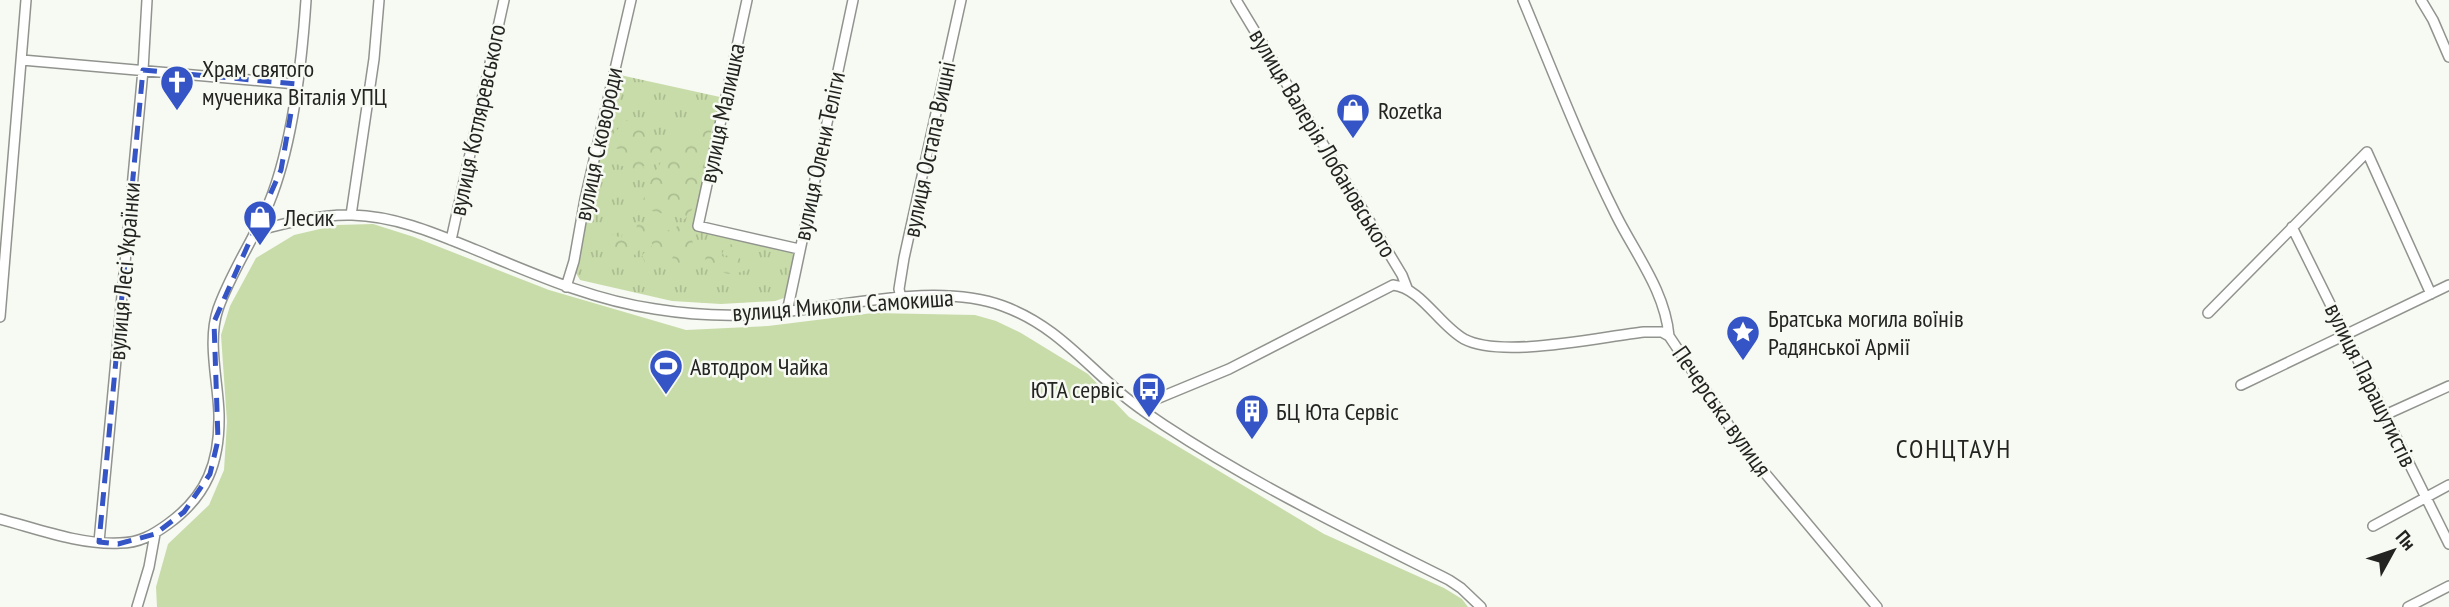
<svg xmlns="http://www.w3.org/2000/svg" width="2449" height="607" viewBox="0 0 2449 607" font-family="'PT Sans Narrow',sans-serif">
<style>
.grass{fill:url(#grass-tufts)}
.forest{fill:url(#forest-crowns)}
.garden{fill:#c8dca9}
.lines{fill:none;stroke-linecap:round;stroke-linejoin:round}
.minor-casing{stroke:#91948e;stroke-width:12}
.minor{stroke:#fff;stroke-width:9}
.marked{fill:none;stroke:#3554c5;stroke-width:5;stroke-dasharray:14 9;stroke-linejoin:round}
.labels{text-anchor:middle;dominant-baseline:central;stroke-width:5;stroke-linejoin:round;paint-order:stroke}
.poi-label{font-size:24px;fill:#232421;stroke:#f7f9f3;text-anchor:start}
.street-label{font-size:24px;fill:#232421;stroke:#f7f9f3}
.neighbourhood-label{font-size:26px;letter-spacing:2px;fill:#232421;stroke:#f7f9f3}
</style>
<defs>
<pattern id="grass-tufts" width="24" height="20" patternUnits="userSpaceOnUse" patternTransform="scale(1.75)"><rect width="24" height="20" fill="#c8dca9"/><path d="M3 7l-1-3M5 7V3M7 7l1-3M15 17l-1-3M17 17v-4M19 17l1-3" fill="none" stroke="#acbd91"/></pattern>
<pattern id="forest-crowns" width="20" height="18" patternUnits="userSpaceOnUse" patternTransform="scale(1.75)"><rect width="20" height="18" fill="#c8dca9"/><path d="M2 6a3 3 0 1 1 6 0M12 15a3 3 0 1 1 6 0" fill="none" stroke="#acbd91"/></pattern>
</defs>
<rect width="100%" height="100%" fill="#f7f9f3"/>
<!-- grass -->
<path class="grass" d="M 620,75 L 720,97 L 694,229 L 791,251 L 795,257 L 788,290 L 784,298 L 775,301 L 721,304 L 672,301 L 580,280 L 576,273 L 588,205 Z"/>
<!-- forest -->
<path class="forest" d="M 631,116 L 649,122 L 647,133 L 656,137 L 651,145 L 664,147 L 649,166 L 643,166 L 645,173 L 639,179 L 632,179 L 629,168 L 616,164 L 622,149 L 610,148 L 610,137 Z
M 707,118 L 713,121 L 697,203 L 685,219 L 640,208 C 647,191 653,171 665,157 C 677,143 694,132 707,118 Z
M 638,221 L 652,227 L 663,225 L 666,230 L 674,231 L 677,226 L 683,226 L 690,231 L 683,239 L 692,240 L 695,249 L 704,250 L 691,270 L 683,262 L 679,270 L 668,270 L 677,245 L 667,245 C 668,256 666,262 656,269 L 646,266 L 642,255 L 653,245 L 650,240 L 633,256 L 624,246 L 615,250 L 604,243 L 612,234 L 621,238 L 624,231 L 635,234 Z
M 709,239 L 728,263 L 737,257 L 734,250 L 731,257 L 722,254 L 726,245 L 736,244 L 741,262 L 748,269 C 727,278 723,274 705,261 Z"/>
<!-- garden -->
<path class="garden" d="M 373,224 L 414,237 L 549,290 L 686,330 L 768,326 L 873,313 L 975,315 L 996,321 L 1021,333 L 1088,374 L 1129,417 L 1324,534 L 1444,588 L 1462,599 L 1468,607 L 157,607 L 156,587 L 168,544 L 209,505 L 224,470 L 227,422 L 221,335 L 230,306 L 256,258 L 294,235 L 337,225 Z"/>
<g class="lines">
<!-- minor casing -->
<g class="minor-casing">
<path id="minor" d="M 747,0 L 698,226 L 799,249
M 1236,0 L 1402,275 L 1407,288
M 1523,0 C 1553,72 1581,145 1616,215 C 1636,255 1665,291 1669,336 L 1744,448 L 1877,607
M 2421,0 L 2433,20 L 2449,57
M 22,60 L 296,84
M 351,215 L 374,59 L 379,0
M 2292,227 L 2449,544
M 256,231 C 286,223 321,214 352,215 C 396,216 437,234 476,250 C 534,274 592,300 655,309 C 698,316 747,317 791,311 C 855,304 941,283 1003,306 C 1052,324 1079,357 1117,390 C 1131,403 1148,414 1164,425 C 1255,485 1351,531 1449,580 L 1461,588 L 1481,607
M 451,240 L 504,0
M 566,287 L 574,261 L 585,199 L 631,0
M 901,298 L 899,289 L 904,258 L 961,0
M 787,312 L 853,0
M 2208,313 L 2367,152 L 2431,294
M 0,317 L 26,0
M 2241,385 L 2449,285
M 1141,409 L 1154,400 L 1229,369 L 1393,285 C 1421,288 1439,325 1464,339 C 1502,359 1599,337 1644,332 L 1662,332 L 1669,336
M 2385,415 L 2449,386
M 0,519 C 38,529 80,545 120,543 C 139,543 153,535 168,524 C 207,496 220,462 219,414 C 218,380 207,342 218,309 C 231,272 254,239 269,203 C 292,147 302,61 306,0
M 2373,526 L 2449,485
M 99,542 L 143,70 L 147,0
M 137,607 L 149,567 L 155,534
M 2408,607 L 2449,586"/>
</g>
<!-- minor -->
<use href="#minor" class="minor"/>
</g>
<!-- marked area -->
<path class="marked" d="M 143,70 L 296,84 L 281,170 L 214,322 L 218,440 L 210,474 L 184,512 L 155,534 L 118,544 L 99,542 Z"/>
<!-- icons -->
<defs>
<g id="church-pin" transform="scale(1.75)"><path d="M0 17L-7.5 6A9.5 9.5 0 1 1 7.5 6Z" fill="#3554c5" stroke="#f7f9f3"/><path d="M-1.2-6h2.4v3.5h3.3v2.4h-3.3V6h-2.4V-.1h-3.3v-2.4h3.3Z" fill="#fff"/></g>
<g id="shop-pin" transform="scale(1.75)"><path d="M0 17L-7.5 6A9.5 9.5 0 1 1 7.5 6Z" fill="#3554c5" stroke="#f7f9f3"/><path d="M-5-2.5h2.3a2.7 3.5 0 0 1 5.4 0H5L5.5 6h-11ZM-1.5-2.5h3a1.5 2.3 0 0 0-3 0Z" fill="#fff"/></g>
<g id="sight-pin" transform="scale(1.75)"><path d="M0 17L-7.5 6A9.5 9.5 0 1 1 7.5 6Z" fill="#3554c5" stroke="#f7f9f3"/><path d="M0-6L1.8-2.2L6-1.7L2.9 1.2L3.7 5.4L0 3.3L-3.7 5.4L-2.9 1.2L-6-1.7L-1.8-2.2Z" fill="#fff"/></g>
<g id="stadium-pin" transform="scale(1.75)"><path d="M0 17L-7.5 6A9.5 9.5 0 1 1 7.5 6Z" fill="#3554c5" stroke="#f7f9f3"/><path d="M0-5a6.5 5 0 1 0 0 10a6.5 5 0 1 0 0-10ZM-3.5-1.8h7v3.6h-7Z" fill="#fff"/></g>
<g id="bus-pin" transform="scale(1.75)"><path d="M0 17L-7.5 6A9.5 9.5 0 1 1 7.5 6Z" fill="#3554c5" stroke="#f7f9f3"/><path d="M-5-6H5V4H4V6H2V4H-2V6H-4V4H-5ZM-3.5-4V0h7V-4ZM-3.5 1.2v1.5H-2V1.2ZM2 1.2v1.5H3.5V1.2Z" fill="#fff"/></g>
<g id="building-pin" transform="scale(1.75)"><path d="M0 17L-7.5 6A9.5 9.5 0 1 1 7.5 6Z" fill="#3554c5" stroke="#f7f9f3"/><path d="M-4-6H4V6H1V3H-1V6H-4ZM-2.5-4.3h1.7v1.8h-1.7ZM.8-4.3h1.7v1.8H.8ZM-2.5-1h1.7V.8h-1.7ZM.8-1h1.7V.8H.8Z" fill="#fff"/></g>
</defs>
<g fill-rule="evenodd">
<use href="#church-pin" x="177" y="82"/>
<use href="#shop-pin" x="1353" y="110"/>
<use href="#shop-pin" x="260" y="217"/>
<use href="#sight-pin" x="1743" y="332"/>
<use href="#stadium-pin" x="666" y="366"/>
<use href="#bus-pin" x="1149" y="389"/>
<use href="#building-pin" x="1252" y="411"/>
</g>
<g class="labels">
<!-- poi labels -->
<g class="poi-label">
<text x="202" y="68">Храм святого<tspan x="202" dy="28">мученика Віталія УПЦ</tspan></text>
<text x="1378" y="110">Rozetka</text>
<text x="284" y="217">Лесик</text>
<text x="1768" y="318">Братська могила воїнів<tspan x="1768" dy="28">Радянської Армії</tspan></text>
<text x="690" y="366">Автодром Чайка</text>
<text x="1124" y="389" text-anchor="end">ЮТА сервіс</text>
<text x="1276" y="411">БЦ Юта Сервіс</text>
</g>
<!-- street labels -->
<g class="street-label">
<text transform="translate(722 113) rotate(-78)">вулиця Малишка</text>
<text transform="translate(477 120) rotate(-78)">вулиця Котляревського</text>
<text transform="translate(1323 143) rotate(59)">вулиця Валерія Лобановського</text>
<text transform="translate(598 144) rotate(-78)">вулиця Сковороди</text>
<text transform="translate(929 149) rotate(-78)">вулиця Остапа Вишні</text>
<text transform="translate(819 156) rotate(-78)">вулиця Олени Теліги</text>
<text transform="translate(124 271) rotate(-85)">вулиця Лесі Українки</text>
<text transform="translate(843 305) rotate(-4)">вулиця Миколи Самокиша</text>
<text transform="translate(2371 385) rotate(64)">вулиця Парашутистів</text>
<text transform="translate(1722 411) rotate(55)">Печерська вулиця</text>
</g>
<!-- neighbourhood labels -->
<g class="neighbourhood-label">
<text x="1954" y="448">СОНЦТАУН</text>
</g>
</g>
<!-- north arrow -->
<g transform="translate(2393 551) rotate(50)" stroke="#f7f9f3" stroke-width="5" paint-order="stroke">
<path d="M0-5L12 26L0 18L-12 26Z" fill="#232421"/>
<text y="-10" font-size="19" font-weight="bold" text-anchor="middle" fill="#232421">Пн</text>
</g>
</svg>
